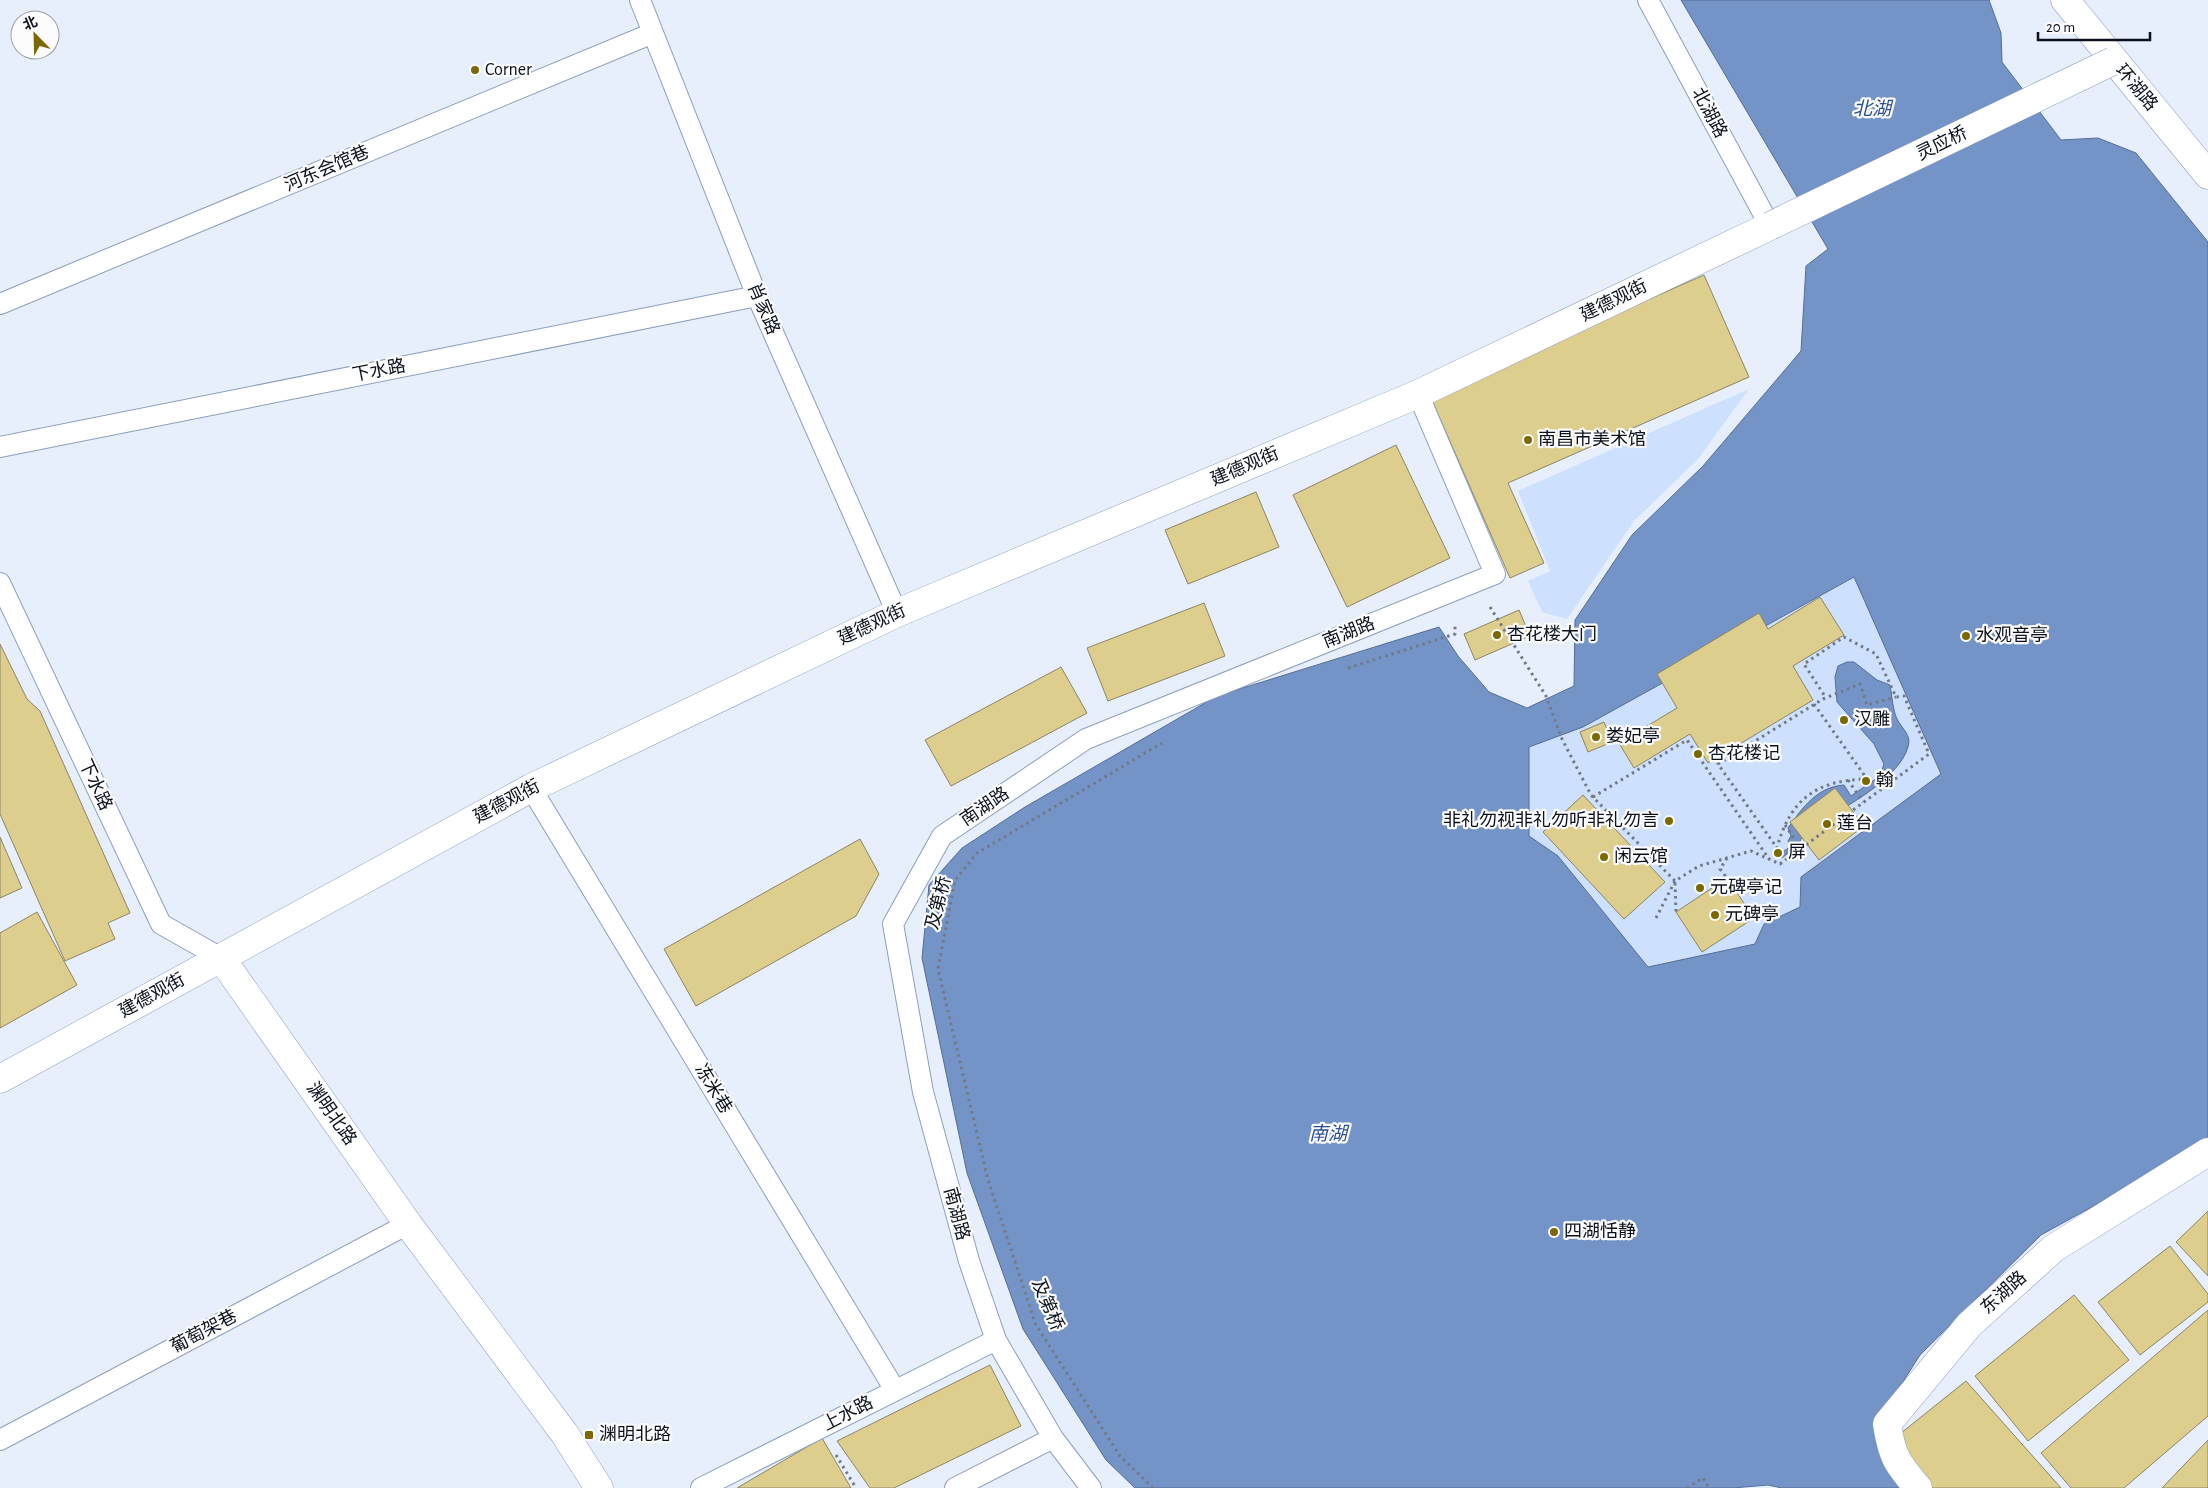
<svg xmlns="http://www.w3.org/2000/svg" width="2208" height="1488" viewBox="0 0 2208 1488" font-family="'Alegreya Sans','Noto Sans SC',sans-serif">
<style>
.green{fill:#cde0fd}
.water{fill:#7494c7;stroke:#546d94;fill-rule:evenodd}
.building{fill:#ddce8e;stroke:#8c8463}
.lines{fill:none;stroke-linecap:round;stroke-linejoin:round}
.service-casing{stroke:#8c9fbd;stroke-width:22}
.pedestrian-casing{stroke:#8c9fbd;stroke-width:29}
.minor-casing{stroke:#8c9fbd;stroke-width:29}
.tertiary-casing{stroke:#8c9fbd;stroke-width:29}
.path{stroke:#727985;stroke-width:3;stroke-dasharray:2.5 4;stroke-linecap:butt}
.service{stroke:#fff;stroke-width:20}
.pedestrian{stroke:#fff;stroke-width:28}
.minor{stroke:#fff;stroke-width:28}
.tertiary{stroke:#fff;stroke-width:28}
.minor-bridge-casing{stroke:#8c9fbd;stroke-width:29;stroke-linecap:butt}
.minor-bridge{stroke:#fff;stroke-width:28}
.poi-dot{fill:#7b6800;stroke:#fcfcfc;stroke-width:2}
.labels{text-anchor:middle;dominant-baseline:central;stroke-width:4.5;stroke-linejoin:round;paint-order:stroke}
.poi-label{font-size:18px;fill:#0b111c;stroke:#fcfcfc;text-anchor:start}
.street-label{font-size:18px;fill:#0b111c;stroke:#fcfcfc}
.water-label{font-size:19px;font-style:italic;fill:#2a5292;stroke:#fcfcfc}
</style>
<rect width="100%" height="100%" fill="#e7effc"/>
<!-- green -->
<path class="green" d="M 1749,389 L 1698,459 L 1634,521 L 1567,619 L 1542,612 L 1528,581 L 1550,571 L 1518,491 Z
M 1854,576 L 1941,774 L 1801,877 L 1800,907 L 1764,924 L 1756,944 L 1648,967 L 1558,856 L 1529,837 L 1529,747 L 1583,727 Z"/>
<!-- water -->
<path class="water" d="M 1681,0 L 1989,0 L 2001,33 L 2002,62 L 2061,140 L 2098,138 L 2136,153 L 2208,242 L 2208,1143 L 2041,1235 L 1920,1355 L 1878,1421 L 1916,1488 L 1782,1488 L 1768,1485 L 1733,1488 L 1135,1488 L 1106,1460 L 1023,1329 L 967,1173 L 922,958 L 929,885 L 962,848 L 1025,807 L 1217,696 L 1439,627 L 1458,656 L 1489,692 L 1527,708 L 1574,686 L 1575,620 L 1632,535 L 1703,466 L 1801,351 L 1806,266 L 1828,249 ZM 1854,577 L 1941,774 L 1801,877 L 1800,907 L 1764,924 L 1755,944 L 1648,967 L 1558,856 L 1529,836 L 1529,747 L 1583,727 Z
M 1847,662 L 1854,662 L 1877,680 L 1890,685 C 1892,696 1893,711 1897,719 C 1902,729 1912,735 1908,747 C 1899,780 1836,814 1807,827 L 1798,845 L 1782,858 L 1779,855 L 1791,846 L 1788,841 L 1791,836 L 1788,828 C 1803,807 1817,787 1844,785 L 1851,796 L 1880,776 L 1884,764 L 1874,744 L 1837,702 L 1835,677 L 1838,666 Z"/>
<!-- building -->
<path class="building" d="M 1704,275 L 1749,377 L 1508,483 L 1544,563 L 1510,578 L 1430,396 Z
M 1396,445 L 1450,558 L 1347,607 L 1293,495 Z
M 1256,492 L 1279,547 L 1188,584 L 1165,530 Z
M 1820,597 L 1844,635 L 1793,666 L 1813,700 L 1708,763 L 1690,734 L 1634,768 L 1619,743 L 1677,708 L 1657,674 L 1759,613 L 1768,629 Z
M 1204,603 L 1225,656 L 1108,701 L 1087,648 Z
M 1519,610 L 1530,636 L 1475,660 L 1464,634 Z
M 0,644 L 27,699 L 40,711 L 130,913 L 108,923 L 115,939 L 65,961 L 0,814 Z
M 1061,667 L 1087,713 L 951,786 L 925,740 Z
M 1604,722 L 1612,742 L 1588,752 L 1580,732 Z
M 1835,788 L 1864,826 L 1819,860 L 1790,822 Z
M 1583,795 L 1665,882 L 1624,919 L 1543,832 Z
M 0,837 L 22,888 L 0,898 Z
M 860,839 L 879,874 L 856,916 L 696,1006 L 664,949 Z
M 1727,878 L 1754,918 L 1702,952 L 1676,912 Z
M 37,912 L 77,985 L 0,1028 L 0,933 Z
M 2208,1211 L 2208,1276 L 2176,1242 Z
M 2170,1246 L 2208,1294 L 2208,1302 L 2140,1355 L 2098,1302 Z
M 2074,1295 L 2129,1360 L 2028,1441 L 1975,1376 Z
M 2208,1310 L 2208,1416 L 2124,1488 L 2071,1488 L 2041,1453 Z
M 990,1365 L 1021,1426 L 894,1488 L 870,1488 L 837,1441 Z
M 1966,1381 L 2061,1488 L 1922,1488 L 1896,1437 Z
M 822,1438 L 851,1488 L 737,1488 Z
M 2208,1440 L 2208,1488 L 2162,1488 Z"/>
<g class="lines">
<!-- service casing -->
<g class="service-casing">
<path id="service" d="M 640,0 L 757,296 L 897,613
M 1648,0 L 1770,226
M 0,304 L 653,33
M 0,447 L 757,296
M 0,583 L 161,924 L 221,958
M 531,788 L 895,1390
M 0,1440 L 408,1224
M 701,1488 L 996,1340
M 955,1488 L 1053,1438
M 1091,1488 L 1053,1438 L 996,1340 L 969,1261 L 923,1092 L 893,924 L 942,836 L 1086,739 L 1495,574 L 1418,394"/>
</g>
<!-- pedestrian casing -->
<g class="pedestrian-casing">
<path id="pedestrian" d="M 1918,1488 C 1897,1463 1892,1457 1887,1424 L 1969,1325 L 2054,1248 L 2208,1152"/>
</g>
<!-- minor casing -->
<g class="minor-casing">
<path id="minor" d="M 0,1079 L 531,788 L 897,613 L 1418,394 L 1770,226"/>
</g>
<!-- tertiary casing -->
<g class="tertiary-casing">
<path id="tertiary" d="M 2065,0 L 2208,175
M 221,958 L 408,1224 L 564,1433 L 599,1488"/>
</g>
<!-- path -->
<path class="path" d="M 1490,607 L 1546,696 L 1562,739 L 1591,795 L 1675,881 L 1699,866 L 1751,851 L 1780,864 L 1929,754 L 1904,696 L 1896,697 L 1876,654 L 1844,637 L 1804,664 L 1826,698
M 1348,668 L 1455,634 L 1455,623
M 1814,704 L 1867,779 C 1817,780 1790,799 1777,848 L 1718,764 L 1823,699 L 1860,684 L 1867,705 L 1896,697
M 1848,780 L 1863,802
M 1593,797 L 1687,740 L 1769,859
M 1785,825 L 1801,849
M 1727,858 L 1720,869 L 1727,878
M 1675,883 L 1676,912
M 1656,918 L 1675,881
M 836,1455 L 856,1488
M 1153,1488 L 1120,1456 L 1036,1325 L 988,1180 L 938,969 L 955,880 L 977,853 L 1162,743
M 1687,1488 L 1703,1478 L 1709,1488"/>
<!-- service -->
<use href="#service" class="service"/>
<!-- pedestrian -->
<use href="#pedestrian" class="pedestrian"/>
<!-- minor -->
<use href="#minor" class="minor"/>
<!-- tertiary -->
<use href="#tertiary" class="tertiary"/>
<!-- minor-bridge casing -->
<g class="minor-bridge-casing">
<path id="minor-bridge" d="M 1770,226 L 2113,61"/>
</g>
<!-- minor-bridge -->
<use href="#minor-bridge" class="minor-bridge"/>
</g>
<!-- markers -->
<g class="poi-dot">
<circle cx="475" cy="70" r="5"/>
<circle cx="1528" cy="440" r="5"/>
<circle cx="1497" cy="635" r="5"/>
<circle cx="1966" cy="636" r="5"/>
<circle cx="1844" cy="720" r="5"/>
<circle cx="1596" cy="737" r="5"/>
<circle cx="1698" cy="754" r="5"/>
<circle cx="1866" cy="781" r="5"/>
<circle cx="1669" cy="821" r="5"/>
<circle cx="1827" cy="824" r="5"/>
<circle cx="1778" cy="853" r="5"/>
<circle cx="1604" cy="857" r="5"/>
<circle cx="1700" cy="888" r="5"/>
<circle cx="1715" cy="915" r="5"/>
<circle cx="1554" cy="1232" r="5"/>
<rect x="584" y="1430" width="10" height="10" rx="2.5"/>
</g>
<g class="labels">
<!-- poi labels -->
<g class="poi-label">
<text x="485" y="70">Corner</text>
<text x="1538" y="440">南昌市美术馆</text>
<text x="1507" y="635">杏花楼大门</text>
<text x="1976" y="636">水观音亭</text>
<text x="1854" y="720">汉雕</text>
<text x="1606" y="737">娄妃亭</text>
<text x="1708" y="754">杏花楼记</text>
<text x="1876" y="781">翰</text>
<text x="1659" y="821" text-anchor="end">非礼勿视非礼勿听非礼勿言</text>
<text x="1837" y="824">莲台</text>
<text x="1788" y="853">屏</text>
<text x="1614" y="857">闲云馆</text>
<text x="1710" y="888">元碑亭记</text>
<text x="1725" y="915">元碑亭</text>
<text x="1564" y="1232">四湖恬静</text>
<text x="599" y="1435">渊明北路</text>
</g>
<!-- street labels -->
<g class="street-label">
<text transform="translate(2136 88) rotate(50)">环湖路</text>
<text transform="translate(1709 113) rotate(62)">北湖路</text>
<text transform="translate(1942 144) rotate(-26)">灵应桥</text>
<text transform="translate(327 169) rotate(-23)">河东会馆巷</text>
<text transform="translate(1614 301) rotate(-26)">建德观街</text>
<text transform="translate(763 309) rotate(67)">肖家路</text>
<text transform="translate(379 371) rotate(-11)">下水路</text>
<text transform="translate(1245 467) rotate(-23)">建德观街</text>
<text transform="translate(872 625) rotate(-25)">建德观街</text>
<text transform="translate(1349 633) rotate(-22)">南湖路</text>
<text transform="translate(95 785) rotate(65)">下水路</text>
<text transform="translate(507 802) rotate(-28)">建德观街</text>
<text transform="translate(985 807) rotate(-34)">南湖路</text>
<text transform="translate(939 903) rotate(-76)">及第桥</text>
<text transform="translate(152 996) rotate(-29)">建德观街</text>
<text transform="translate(713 1089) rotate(59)">冻米巷</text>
<text transform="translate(331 1114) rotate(55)">渊明北路</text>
<text transform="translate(956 1214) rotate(75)">南湖路</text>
<text transform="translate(2004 1293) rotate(-42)">东湖路</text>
<text transform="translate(1047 1305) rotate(67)">及第桥</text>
<text transform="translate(204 1332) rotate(-28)">葡萄架巷</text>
<text transform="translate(848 1414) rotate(-27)">上水路</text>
</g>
<!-- water labels -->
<g class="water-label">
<text x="1872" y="109">北湖</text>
<text x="1328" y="1134">南湖</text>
</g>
</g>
<!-- north arrow -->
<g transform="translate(35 35) rotate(337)"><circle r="24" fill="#fcfcfc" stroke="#9c9ea2"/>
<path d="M0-4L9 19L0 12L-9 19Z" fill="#7b6800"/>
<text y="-8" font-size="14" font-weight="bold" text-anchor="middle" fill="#0b111c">北</text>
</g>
<!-- scale -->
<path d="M2038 32v8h112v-8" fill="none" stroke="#0b111c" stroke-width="2.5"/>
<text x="2046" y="32" font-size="15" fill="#0b111c" stroke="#fcfcfc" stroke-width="4" paint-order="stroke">20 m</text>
</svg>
